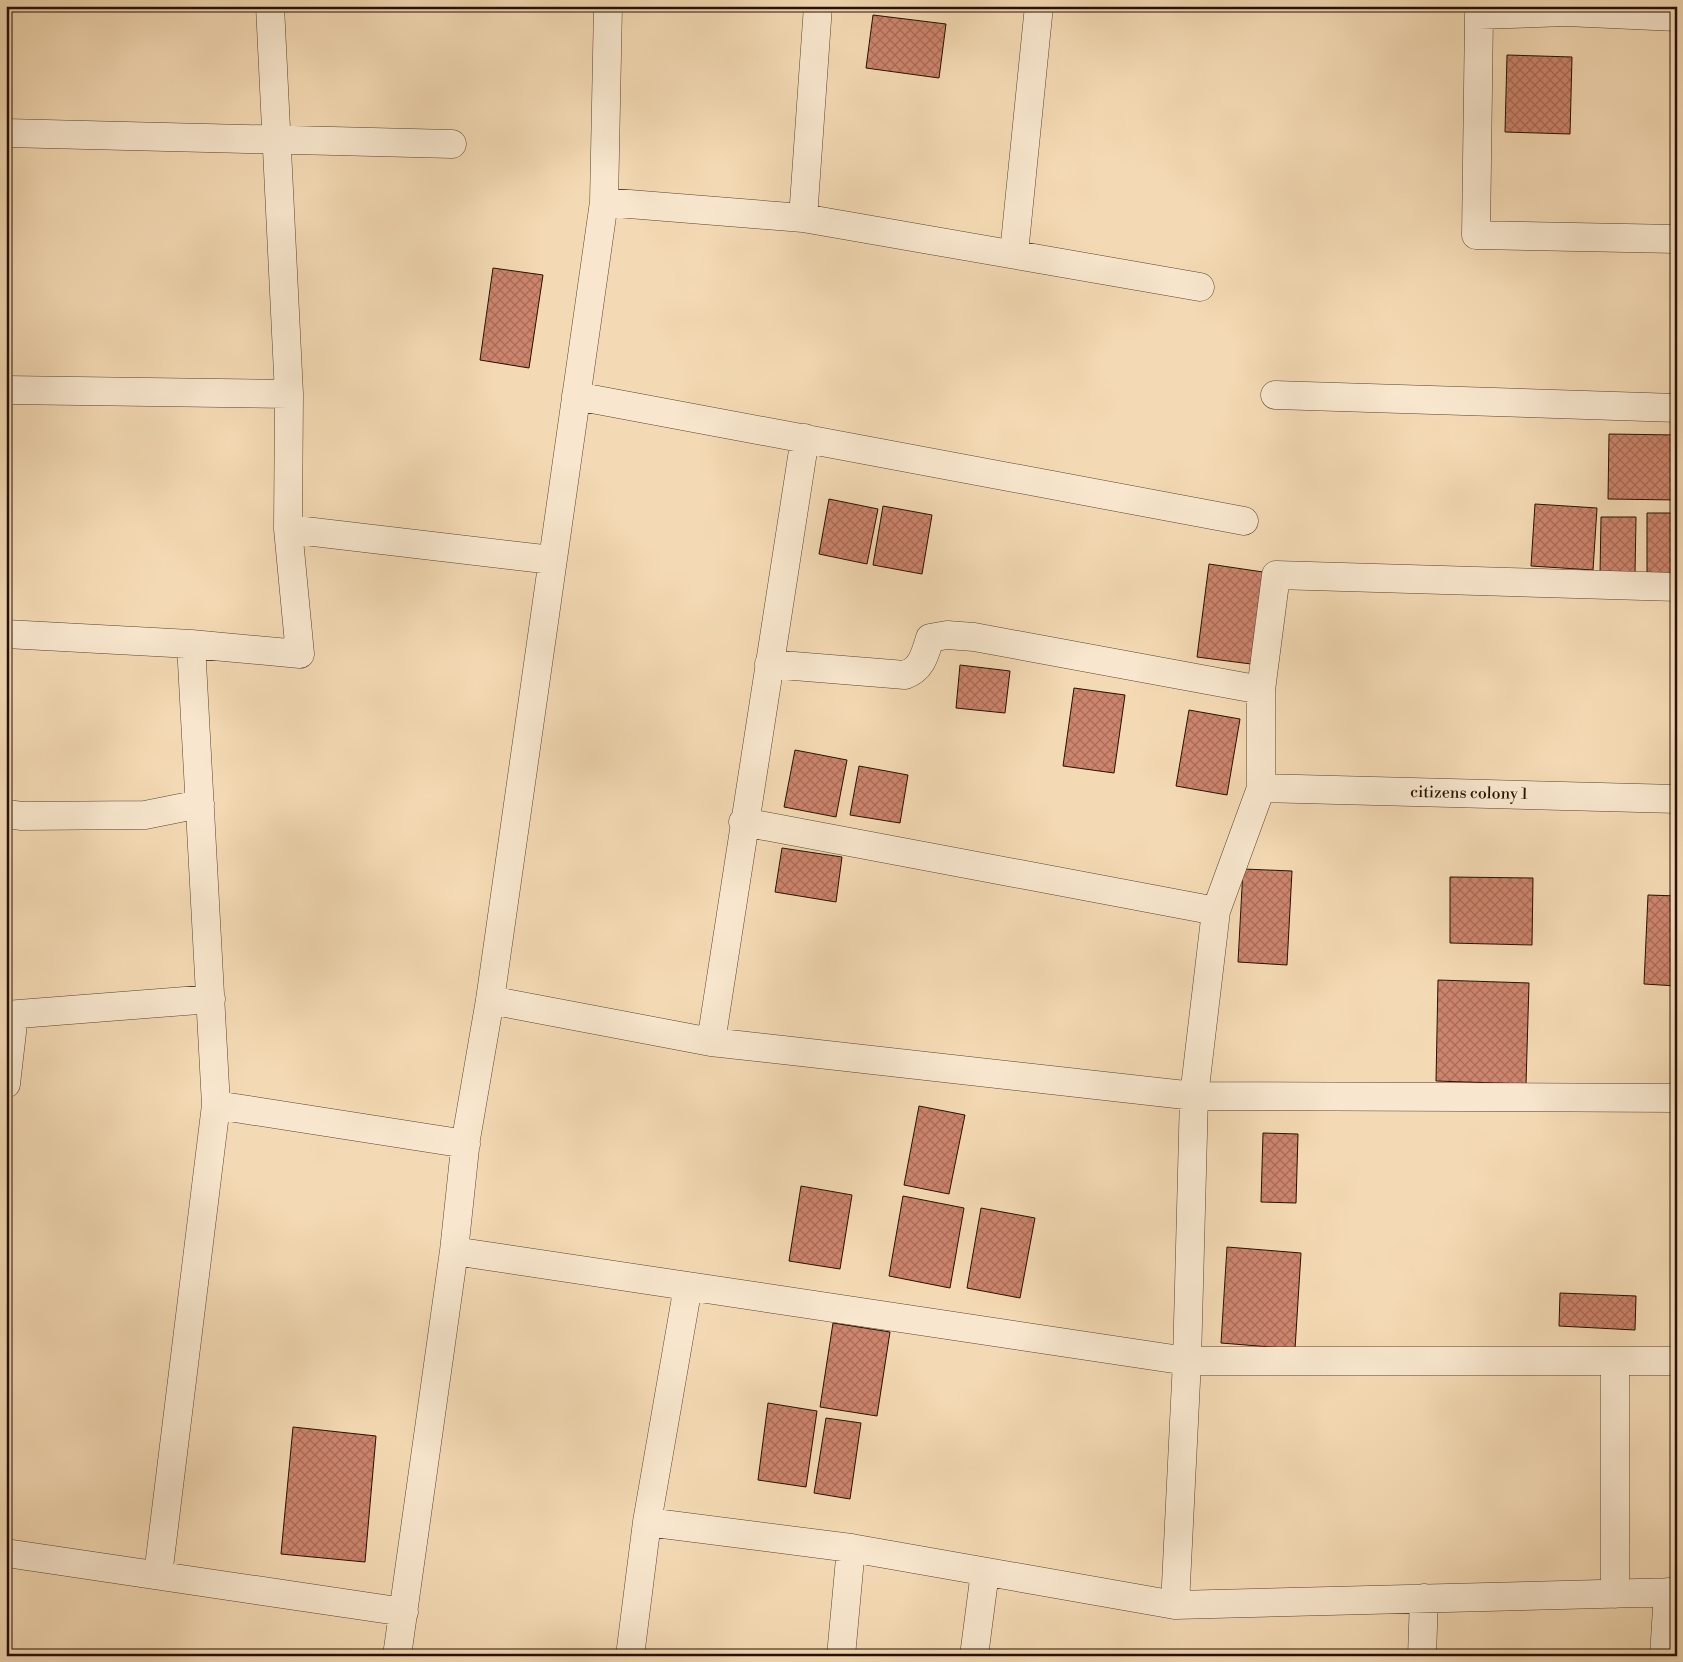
<svg xmlns="http://www.w3.org/2000/svg" width="1683" height="1662" viewBox="0 0 1683 1662" font-family="'Libre Bodoni',serif">
<style>
.building{fill:url(#building-cross-hatch);stroke:#261000}
.lines{fill:none;stroke-linecap:round;stroke-linejoin:round}
.minor-casing{stroke:#5a422d;stroke-width:29}
.minor{stroke:#f8e7ce;stroke-width:28}
.labels{text-anchor:middle;dominant-baseline:central;stroke-width:4;stroke-linejoin:round;paint-order:stroke}
.street-label{font-size:16px;fill:#261000;stroke:#f8e7ce}
</style>
<defs>
<pattern id="building-cross-hatch" width="8" height="8" patternUnits="userSpaceOnUse" patternTransform="scale(1.25)"><rect width="8" height="8" fill="#ce856e"/><path d="M0 0l8 8M0 8l8-8" fill="none" stroke="#a76b58"/></pattern>
</defs>
<rect width="100%" height="100%" fill="#f4dab4"/>
<filter id="stains"><feTurbulence type="fractalNoise" baseFrequency=".004" numOctaves="4"/><feColorMatrix values="0 0 0 0 .2 0 0 0 0 .09 0 0 0 0 .02 0 0 0 .5 -.17"/></filter>
<radialGradient id="worn" r=".72"><stop offset=".6" stop-color="#630" stop-opacity="0"/><stop offset="1" stop-color="#630" stop-opacity=".3"/></radialGradient>
<!-- building -->
<path class="building" d="M 873,15 L 946,24 L 939,78 L 866,68 Z
M 1507,55 L 1572,57 L 1570,134 L 1505,132 Z
M 493,268 L 543,275 L 529,368 L 480,360 Z
M 1609,434 L 1677,435 L 1677,500 L 1608,499 Z
M 829,499 L 878,509 L 867,564 L 819,554 Z
M 1535,504 L 1597,508 L 1593,570 L 1531,566 Z
M 883,506 L 932,515 L 922,574 L 873,565 Z
M 1647,513 L 1677,513 L 1677,573 L 1647,573 Z
M 1601,517 L 1636,517 L 1635,574 L 1600,574 Z
M 1209,564 L 1263,572 L 1251,664 L 1197,657 Z
M 960,665 L 1010,671 L 1005,713 L 956,708 Z
M 1074,688 L 1125,695 L 1114,773 L 1063,766 Z
M 1189,710 L 1240,719 L 1227,795 L 1176,786 Z
M 795,750 L 847,760 L 836,817 L 784,807 Z
M 859,766 L 908,775 L 900,823 L 850,815 Z
M 782,848 L 842,857 L 836,902 L 775,892 Z
M 1243,869 L 1292,871 L 1287,965 L 1238,962 Z
M 1450,877 L 1533,878 L 1532,945 L 1450,943 Z
M 1648,895 L 1677,896 L 1677,986 L 1644,984 Z
M 1438,980 L 1529,983 L 1526,1084 L 1436,1081 Z
M 919,1106 L 965,1115 L 949,1194 L 904,1185 Z
M 1263,1133 L 1298,1134 L 1296,1203 L 1261,1202 Z
M 801,1186 L 852,1195 L 840,1269 L 789,1261 Z
M 903,1196 L 964,1208 L 950,1288 L 889,1276 Z
M 981,1208 L 1035,1218 L 1020,1298 L 967,1288 Z
M 1227,1247 L 1301,1253 L 1295,1349 L 1221,1343 Z
M 1560,1293 L 1636,1296 L 1635,1330 L 1559,1326 Z
M 833,1323 L 890,1332 L 877,1416 L 820,1407 Z
M 768,1403 L 817,1411 L 806,1487 L 758,1480 Z
M 826,1418 L 861,1423 L 850,1499 L 814,1493 Z
M 293,1427 L 376,1436 L 365,1562 L 281,1554 Z"/>
<g class="lines">
<!-- minor casing -->
<g class="minor-casing">
<path id="minor" d="M 1677,17 L 1566,12 L 1479,15 L 1476,235 L 1677,239
M 6,133 L 452,144
M 604,202 L 803,218 L 1200,287
M 803,218 L 818,6
M 1014,253 L 1039,6
M 6,390 L 289,394
M 1275,395 L 1677,408
M 576,396 L 1244,521
M 288,529 L 552,560
M 6,634 L 191,644
M 769,664 L 905,675 C 922,669 925,654 930,638 L 947,635 L 974,637 L 1261,690
M 1261,788 L 1677,799
M 6,814 L 22,816 L 145,815 L 200,804
M 743,822 L 1216,911 L 1194,1096 L 1187,1361 L 1175,1605
M 1216,911 L 1261,788 L 1261,690 L 1276,575 L 1677,587
M 490,1000 L 711,1042 L 1194,1096 L 1677,1098
M 6,1015 L 211,999
M 711,1042 L 805,438
M 6,1084 L 14,1015
M 216,1105 L 466,1144
M 454,1251 L 1187,1361 L 1677,1361
M 1615,1361 L 1615,1594
M 647,1522 L 851,1548 L 841,1656
M 851,1548 L 1175,1605 L 1677,1592
M 6,1553 L 404,1612
M 158,1575 L 216,1105 L 191,644 L 300,654 L 288,529 L 289,394 L 270,6
M 397,1656 L 454,1251 L 466,1139 L 490,1000 L 604,202 L 608,6
M 630,1656 L 647,1522 L 688,1286
M 974,1656 L 985,1572
M 1422,1656 L 1424,1598
M 1664,1656 L 1668,1592"/>
</g>
<!-- minor -->
<use href="#minor" class="minor"/>
</g>
<g class="labels">
<!-- street labels -->
<g class="street-label">
<text transform="translate(1469 793) rotate(1)">citizens colony 1</text>
</g>
</g>
<!-- margin -->
<rect width="1683" height="1662" fill="none" stroke="#f4dab4" stroke-width="25"/>
<rect x="8" y="8" width="1668" height="1647" fill="none" stroke="#261000" stroke-width="2.5"/>
<rect x="12" y="12" width="1658" height="1637" fill="none" stroke="#261000"/>
<rect width="100%" height="100%" filter="url(#stains)"/>
<rect width="100%" height="100%" fill="url(#worn)"/>
</svg>
